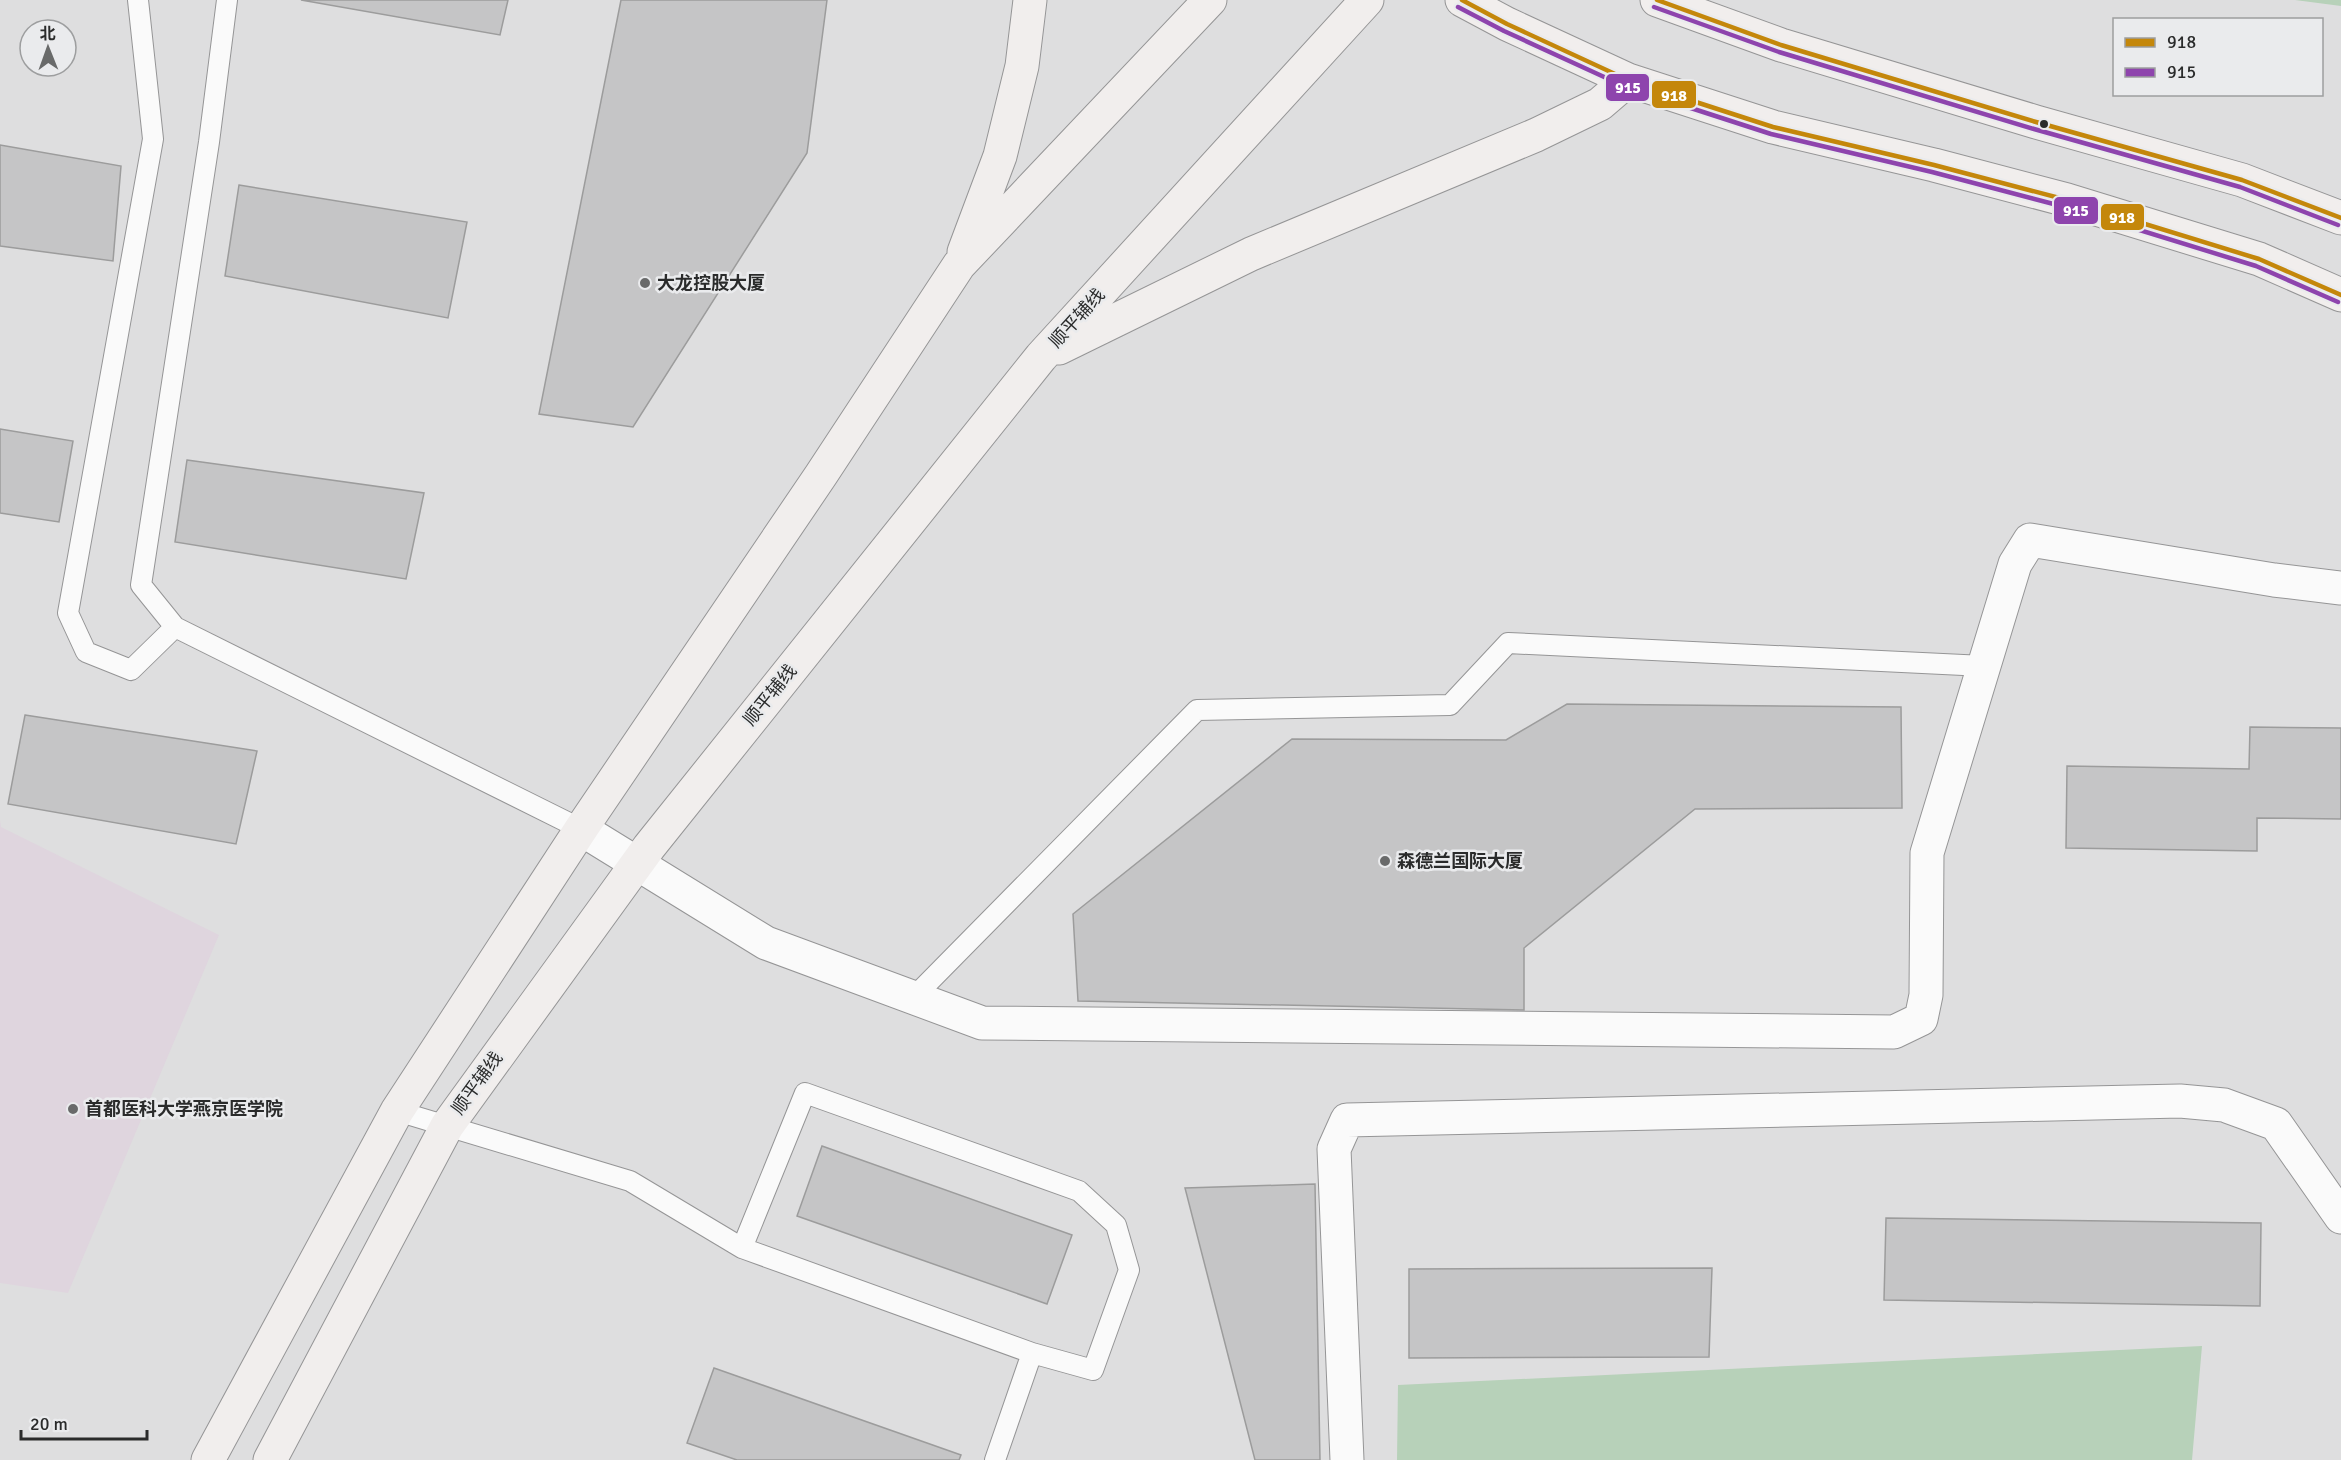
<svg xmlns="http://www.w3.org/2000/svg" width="2341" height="1460" viewBox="0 0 2341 1460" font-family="Signika,'Noto Sans SC',sans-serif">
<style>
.education{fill:#dfd5de}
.green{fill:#b7d1b9}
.building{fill:#c5c5c6;stroke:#9c9c9c;stroke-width:1.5}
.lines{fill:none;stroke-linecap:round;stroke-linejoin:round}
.service-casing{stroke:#959596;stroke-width:22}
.minor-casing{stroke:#959596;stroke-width:35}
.secondary-casing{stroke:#959596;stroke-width:35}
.service{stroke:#fafafa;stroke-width:20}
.minor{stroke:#fafafa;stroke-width:33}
.secondary{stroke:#f1eeed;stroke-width:33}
.bus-1-casing{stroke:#eaebed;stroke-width:9}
.bus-2-casing{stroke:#eaebed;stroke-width:9}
.bus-1{stroke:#c4870b;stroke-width:4.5}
.bus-2{stroke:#8e44ad;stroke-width:4.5}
.bus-dot{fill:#2a2b2b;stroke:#eaebed;stroke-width:2}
.poi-dot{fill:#696a6a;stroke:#eaebed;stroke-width:2}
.labels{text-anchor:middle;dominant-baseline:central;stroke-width:5;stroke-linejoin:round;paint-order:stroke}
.poi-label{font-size:18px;font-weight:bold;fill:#2a2b2b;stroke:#eaebed;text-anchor:start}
.street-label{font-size:18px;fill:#2a2b2b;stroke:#eaebed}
.line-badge{stroke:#eaebed;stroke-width:2}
.badge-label{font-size:16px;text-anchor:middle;font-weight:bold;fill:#fff}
</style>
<rect width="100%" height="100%" fill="#dededf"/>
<!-- education -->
<path class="education" d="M 0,820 L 1,827 L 219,935 L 68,1293 L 0,1283 Z"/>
<!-- green -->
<path class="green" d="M 2295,0 L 2341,0 L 2341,6 Z
M 2202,1346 L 2192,1460 L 1397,1460 L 1398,1385 Z"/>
<!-- building -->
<path class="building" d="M 301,0 L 508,0 L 500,35 Z
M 621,0 L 827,0 L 807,153 L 633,427 L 539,414 Z
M 0,145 L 121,166 L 113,261 L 0,246 Z
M 239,185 L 467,222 L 448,318 L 225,276 Z
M 0,429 L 73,441 L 59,522 L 0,513 Z
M 187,460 L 424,493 L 406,579 L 175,542 Z
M 1567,704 L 1901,707 L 1902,808 L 1695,809 L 1524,948 L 1524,1010 L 1078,1001 L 1073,914 L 1292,739 L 1506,740 Z
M 25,715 L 257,751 L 236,844 L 8,804 Z
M 2250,727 L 2341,728 L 2341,819 L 2257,818 L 2257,851 L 2066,848 L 2067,766 L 2249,769 Z
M 822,1146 L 1072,1235 L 1047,1304 L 797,1216 Z
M 1315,1184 L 1320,1460 L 1255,1460 L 1185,1188 Z
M 1886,1218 L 2261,1223 L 2260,1306 L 1884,1300 Z
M 1712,1268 L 1709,1357 L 1409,1358 L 1409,1269 Z
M 714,1368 L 961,1455 L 959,1460 L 737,1460 L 687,1443 Z"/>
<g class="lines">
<!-- service casing -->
<g class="service-casing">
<path id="service" d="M 138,0 L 153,139 L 68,613 L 86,652 L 131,670 L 175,627
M 227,0 L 209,142 L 141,585 L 175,627 L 581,829
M 914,997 L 1197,710 L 1450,705 L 1508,643 L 1984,666
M 397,1111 L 630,1181 L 742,1248 L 1032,1353 L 995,1460
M 742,1248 L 805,1093 L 1079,1191 L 1116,1225 L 1129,1270 L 1093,1370 L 1032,1353"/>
</g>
<!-- minor casing -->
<g class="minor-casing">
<path id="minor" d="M 581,829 L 766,943 L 982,1023 L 1894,1032 L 1921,1019 L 1926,995 L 1927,853 L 2015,564 L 2030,540 L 2274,580 L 2341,588
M 1347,1460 L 1334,1149 L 1347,1120 L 2180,1101 L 2224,1105 L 2276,1124 L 2341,1217"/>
</g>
<!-- secondary casing -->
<g class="secondary-casing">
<path id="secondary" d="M 1462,0 L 1507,24 L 1628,80 L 1773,127 L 1934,165 L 2067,200 L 2259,259 L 2341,295
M 1657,0 L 1781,45 L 2036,122 L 2242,180 L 2341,218
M 964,252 L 1000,156 L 1022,66 L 1030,0
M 1059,348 L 1251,254 L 1536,135 L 1600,104 L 1628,80
M 208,1460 L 397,1111 L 581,829 L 821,475 L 959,265 L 1210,0
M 270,1460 L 447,1126 L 649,847 L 1041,357 L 1367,0"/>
</g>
<!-- service -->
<use href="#service" class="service"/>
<!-- minor -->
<use href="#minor" class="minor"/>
<!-- secondary -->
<use href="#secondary" class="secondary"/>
<!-- bus-1 casing -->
<g class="bus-1-casing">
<path id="bus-1" d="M 1462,0 L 1507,24 L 1628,80 L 1773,127 L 1934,165 L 2067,200 L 2259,259 L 2341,295
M 1657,0 L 1781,45 L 2036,122 L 2242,180 L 2341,218"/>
</g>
<!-- bus-2 casing -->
<g class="bus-2-casing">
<path id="bus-2" d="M 1458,7 L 1504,31 L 1626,87 L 1771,134 L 1932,172 L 2065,207 L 2256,266 L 2338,302
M 1654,7 L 1779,52 L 2034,129 L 2240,187 L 2338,225"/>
</g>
<!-- bus-1 -->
<use href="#bus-1" class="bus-1"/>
<!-- bus-2 -->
<use href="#bus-2" class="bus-2"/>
</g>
<!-- markers -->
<circle class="bus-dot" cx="2044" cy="124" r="5"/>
<g class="poi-dot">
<circle cx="645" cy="283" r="6"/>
<circle cx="1385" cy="861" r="6"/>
<circle cx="73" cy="1109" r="6"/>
</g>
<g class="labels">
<!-- poi labels -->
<g class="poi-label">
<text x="657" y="283">大龙控股大厦</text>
<text x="1397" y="861">森德兰国际大厦</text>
<text x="85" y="1109">首都医科大学燕京医学院</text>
</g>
<!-- street labels -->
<g class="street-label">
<text transform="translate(1077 318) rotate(-48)">顺平辅线</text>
<text transform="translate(770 695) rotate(-51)">顺平辅线</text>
<text transform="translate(477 1083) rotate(-54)">顺平辅线</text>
</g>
</g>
<g class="line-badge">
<rect x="1605" y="73" width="45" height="29" rx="6" fill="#8e44ad"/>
<rect x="1651" y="80" width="46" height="29" rx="6" fill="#c4870b"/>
<rect x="2053" y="196" width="46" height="29" rx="6" fill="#8e44ad"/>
<rect x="2100" y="203" width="45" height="28" rx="6" fill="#c4870b"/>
</g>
<g class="badge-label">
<text x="1628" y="93">915</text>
<text x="1674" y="101">918</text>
<text x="2076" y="216">915</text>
<text x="2122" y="223">918</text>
</g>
<!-- legend -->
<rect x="2113" y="18" width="210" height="78" fill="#eaebed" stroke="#9d9e9f" stroke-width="1.5"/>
<rect x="2125" y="38" width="30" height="9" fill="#c4870b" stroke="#9d9e9f" stroke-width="1.5"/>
<text x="2167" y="48" font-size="18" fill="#2a2b2b">918</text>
<rect x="2125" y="68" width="30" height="9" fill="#8e44ad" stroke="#9d9e9f" stroke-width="1.5"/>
<text x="2167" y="78" font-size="18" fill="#2a2b2b">915</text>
<!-- north arrow -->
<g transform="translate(48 48) rotate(359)"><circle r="28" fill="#eaebed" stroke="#9d9e9f" stroke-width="1.5"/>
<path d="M0-4.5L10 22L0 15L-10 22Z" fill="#696a6a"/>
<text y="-9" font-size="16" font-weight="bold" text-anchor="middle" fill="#2a2b2b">北</text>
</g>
<!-- scale -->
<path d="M21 1430v9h126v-9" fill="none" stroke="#2a2b2b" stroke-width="3"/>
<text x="30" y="1430" font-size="18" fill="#2a2b2b" stroke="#eaebed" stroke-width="4.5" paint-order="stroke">20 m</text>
</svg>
